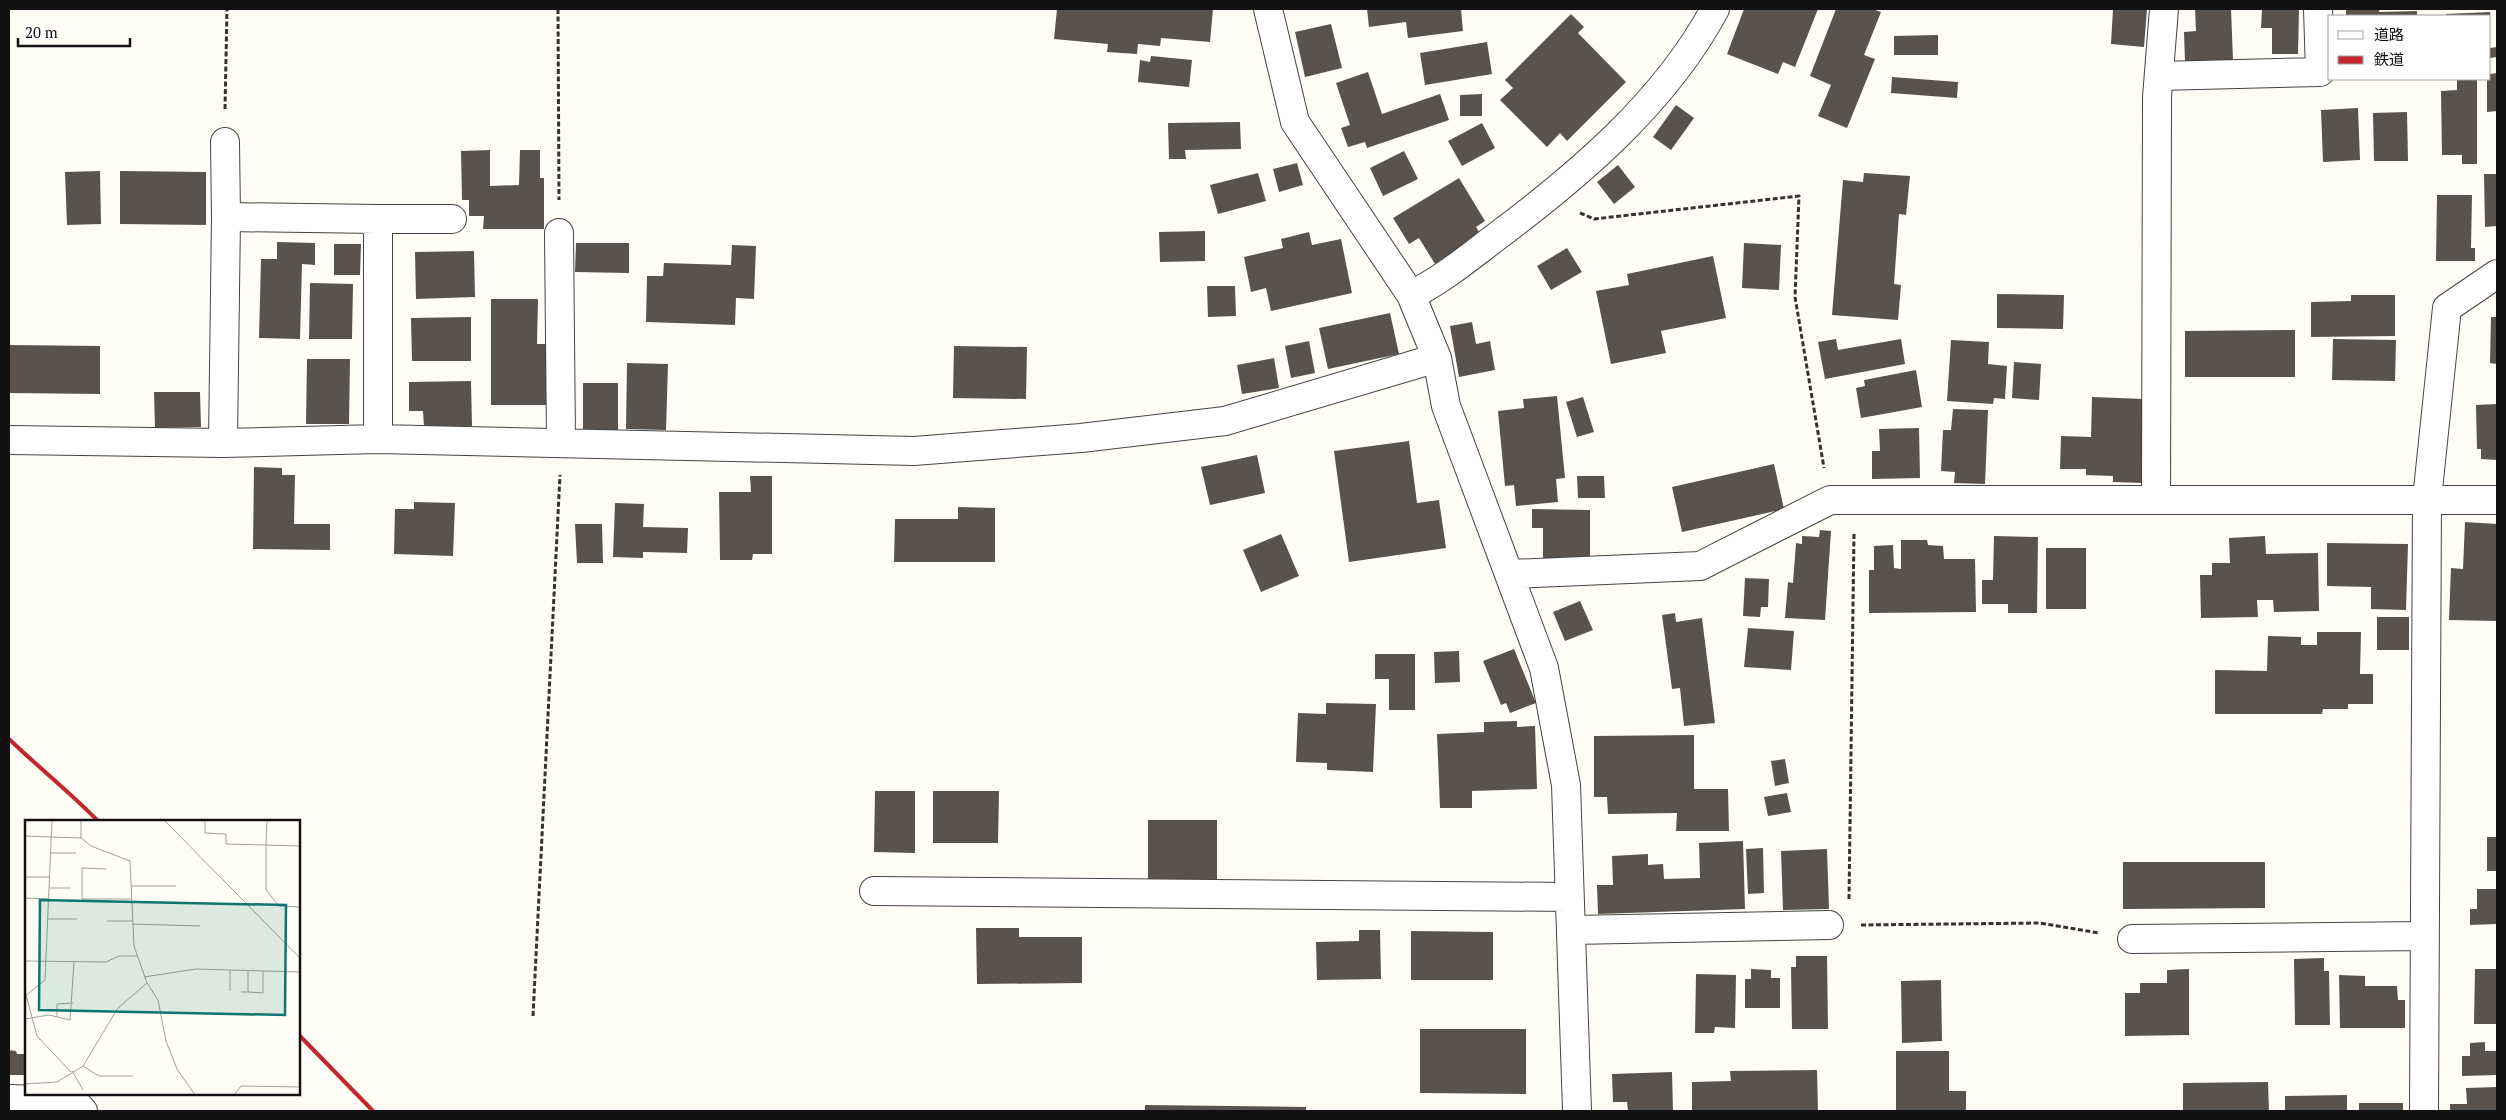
<svg xmlns="http://www.w3.org/2000/svg" width="2506" height="1120" viewBox="0 0 2506 1120" font-family="'PT Serif','Noto Sans JP',serif">
<style>
.building{fill:#5a524d}
.lines{fill:none;stroke-linecap:round;stroke-linejoin:round}
.minor-casing{stroke:#444;stroke-width:30}
.path{stroke:#333;stroke-width:3;stroke-dasharray:5 2.5;stroke-linecap:butt}
.minor{stroke:#fff;stroke-width:28}
.rail{stroke:#c4262e;stroke-width:4}
.inset-road{fill:none;stroke:#a09f9a;stroke-width:1}
.view{fill:#0f766e;fill-opacity:0.15;stroke:#0f766e;stroke-width:2.5}
.inset-edge{fill:none;stroke:#111;stroke-width:2.5}
</style>
<rect width="100%" height="100%" fill="#fffdf5"/>
<!-- building -->
<path class="building" d="M 1057,9 L 1213,9 L 1210,42 L 1161,38 L 1160,46 L 1138,44 L 1137,54 L 1107,52 L 1108,44 L 1054,39 Z
M 1367,9 L 1461,9 L 1463,31 L 1408,38 L 1406,22 L 1369,27 Z
M 1744,9 L 1818,9 L 1795,67 L 1783,62 L 1778,74 L 1727,54 Z
M 1836,9 L 1872,9 L 1881,12 L 1864,55 L 1875,59 L 1847,128 L 1818,116 L 1831,85 L 1810,76 Z
M 2113,9 L 2147,9 L 2144,47 L 2111,44 Z
M 2195,9 L 2231,9 L 2233,60 L 2185,62 L 2184,32 L 2196,31 Z
M 2262,9 L 2299,9 L 2298,54 L 2272,54 L 2272,28 L 2261,28 Z
M 2346,9 L 2379,9 L 2379,12 L 2417,11 L 2417,16 L 2346,16 Z
M 2490,12 L 2490,16 L 2446,16 L 2446,14 Z
M 1571,14 L 1584,27 L 1578,33 L 1626,82 L 1567,141 L 1560,133 L 1547,147 L 1500,100 L 1513,88 L 1505,80 Z
M 1331,24 L 1342,68 L 1305,77 L 1295,32 Z
M 1938,35 L 1938,55 L 1894,55 L 1894,36 Z
M 1487,42 L 1492,74 L 1425,85 L 1420,53 Z
M 2497,47 L 2497,57 L 2490,58 L 2490,48 Z
M 1151,56 L 1192,60 L 1189,87 L 1138,82 L 1140,60 L 1150,62 Z
M 1368,72 L 1382,114 L 1440,94 L 1449,120 L 1367,148 L 1365,142 L 1348,147 L 1341,128 L 1350,125 L 1336,83 Z
M 2497,73 L 2497,111 L 2487,112 L 2487,79 L 2490,79 L 2490,74 Z
M 1892,77 L 1958,82 L 1957,98 L 1891,93 Z
M 2457,79 L 2477,79 L 2477,164 L 2462,164 L 2462,155 L 2442,155 L 2441,91 L 2457,90 Z
M 1482,94 L 1482,116 L 1460,116 L 1460,95 Z
M 1676,105 L 1694,118 L 1671,150 L 1653,137 Z
M 2358,108 L 2360,160 L 2323,162 L 2321,110 Z
M 2407,112 L 2408,161 L 2374,161 L 2373,113 Z
M 1240,122 L 1241,149 L 1185,150 L 1186,159 L 1169,159 L 1168,123 Z
M 1482,123 L 1495,148 L 1462,166 L 1448,141 Z
M 490,150 L 490,186 L 519,185 L 520,150 L 540,150 L 540,178 L 544,178 L 544,229 L 483,229 L 484,216 L 469,216 L 469,200 L 462,200 L 461,151 Z
M 1404,151 L 1418,179 L 1383,196 L 1370,168 Z
M 1297,163 L 1303,185 L 1279,192 L 1273,169 Z
M 1618,165 L 1635,187 L 1614,204 L 1597,182 Z
M 100,171 L 101,224 L 67,225 L 65,172 Z
M 120,171 L 206,172 L 206,225 L 120,224 Z
M 1258,173 L 1266,201 L 1218,214 L 1210,185 Z
M 1864,173 L 1910,176 L 1906,215 L 1899,214 L 1894,284 L 1901,285 L 1898,320 L 1832,315 L 1843,180 L 1863,182 Z
M 2484,174 L 2497,174 L 2497,226 L 2485,227 Z
M 1459,178 L 1485,221 L 1476,227 L 1481,235 L 1435,264 L 1419,238 L 1409,244 L 1393,218 Z
M 2437,195 L 2472,195 L 2471,248 L 2475,248 L 2475,261 L 2436,261 Z
M 1205,231 L 1205,261 L 1160,262 L 1159,232 Z
M 1309,232 L 1312,245 L 1341,239 L 1352,293 L 1271,311 L 1266,288 L 1251,292 L 1244,257 L 1283,248 L 1281,239 Z
M 277,242 L 315,243 L 315,265 L 302,264 L 300,339 L 259,338 L 261,259 L 277,259 Z
M 576,243 L 629,243 L 629,273 L 575,272 Z
M 1744,243 L 1781,245 L 1779,290 L 1742,288 Z
M 334,244 L 361,244 L 360,275 L 334,275 Z
M 732,245 L 756,246 L 754,299 L 736,298 L 735,325 L 646,322 L 647,276 L 663,276 L 664,263 L 731,265 Z
M 1567,248 L 1582,272 L 1551,290 L 1537,266 Z
M 474,251 L 475,297 L 416,299 L 415,252 Z
M 1713,256 L 1726,318 L 1661,331 L 1666,353 L 1611,364 L 1596,291 L 1629,285 L 1627,274 Z
M 310,283 L 353,284 L 352,339 L 309,339 Z
M 1207,286 L 1235,286 L 1236,316 L 1208,317 Z
M 1997,294 L 2064,295 L 2063,329 L 1997,328 Z
M 2351,295 L 2395,295 L 2395,336 L 2311,337 L 2311,302 L 2351,301 Z
M 491,299 L 538,299 L 537,344 L 548,344 L 548,405 L 491,405 Z
M 1390,313 L 1399,354 L 1328,369 L 1319,328 Z
M 471,317 L 471,361 L 412,361 L 411,318 Z
M 2491,317 L 2497,317 L 2497,364 L 2490,363 Z
M 1472,322 L 1476,344 L 1490,341 L 1495,370 L 1459,377 L 1450,326 Z
M 2295,330 L 2295,377 L 2185,377 L 2185,331 Z
M 1836,339 L 1838,350 L 1901,339 L 1905,364 L 1825,379 L 1818,342 Z
M 2333,339 L 2396,340 L 2395,381 L 2332,380 Z
M 1951,340 L 1989,342 L 1988,364 L 2007,366 L 2005,399 L 1994,398 L 1993,404 L 1947,401 Z
M 1309,341 L 1315,373 L 1291,378 L 1285,346 Z
M 9,345 L 100,346 L 100,394 L 9,393 Z
M 954,346 L 1027,347 L 1026,399 L 953,398 Z
M 1274,358 L 1279,388 L 1242,394 L 1237,365 Z
M 307,359 L 350,359 L 349,424 L 306,424 Z
M 2014,362 L 2041,364 L 2039,400 L 2012,398 Z
M 627,363 L 668,364 L 666,430 L 626,429 Z
M 1916,370 L 1922,407 L 1861,418 L 1856,388 L 1865,386 L 1864,380 Z
M 471,381 L 472,426 L 424,427 L 423,411 L 409,411 L 409,382 Z
M 583,383 L 618,383 L 618,432 L 583,431 Z
M 154,392 L 200,392 L 201,427 L 155,428 Z
M 1557,396 L 1565,478 L 1556,479 L 1558,502 L 1516,506 L 1514,485 L 1505,486 L 1498,411 L 1524,408 L 1523,399 Z
M 1583,397 L 1594,432 L 1577,437 L 1566,402 Z
M 2092,397 L 2145,399 L 2143,483 L 2113,482 L 2113,476 L 2086,475 L 2086,469 L 2060,469 L 2061,436 L 2091,437 Z
M 2497,404 L 2497,460 L 2481,459 L 2481,449 L 2477,449 L 2476,405 Z
M 1953,409 L 1988,410 L 1985,484 L 1954,483 L 1955,472 L 1941,471 L 1943,430 L 1951,430 Z
M 1919,428 L 1920,478 L 1872,479 L 1872,451 L 1880,451 L 1879,429 Z
M 1409,441 L 1417,503 L 1439,500 L 1446,548 L 1349,562 L 1334,451 Z
M 1257,455 L 1265,493 L 1210,505 L 1201,467 Z
M 1774,464 L 1784,509 L 1682,532 L 1672,487 Z
M 254,467 L 282,468 L 282,475 L 295,475 L 294,524 L 330,524 L 330,550 L 253,549 Z
M 750,476 L 772,476 L 772,554 L 753,554 L 752,560 L 720,560 L 719,492 L 751,492 Z
M 1577,476 L 1604,476 L 1605,498 L 1578,498 Z
M 414,502 L 455,503 L 453,556 L 394,554 L 395,509 L 414,509 Z
M 615,503 L 644,504 L 643,527 L 688,528 L 687,553 L 643,552 L 643,558 L 613,557 Z
M 958,507 L 995,508 L 995,562 L 894,562 L 895,519 L 958,519 Z
M 1532,509 L 1590,510 L 1590,564 L 1563,559 L 1543,558 L 1543,528 L 1532,528 Z
M 2465,522 L 2497,524 L 2497,621 L 2449,620 L 2451,568 L 2463,569 Z
M 575,524 L 602,524 L 603,563 L 577,563 Z
M 1820,530 L 1831,531 L 1825,620 L 1785,618 L 1788,582 L 1793,583 L 1796,543 L 1802,544 L 1802,536 L 1819,537 Z
M 1281,534 L 1299,576 L 1261,592 L 1243,550 Z
M 1994,536 L 2038,537 L 2037,613 L 2008,613 L 2008,604 L 1982,604 L 1982,580 L 1993,580 Z
M 2265,536 L 2266,554 L 2318,553 L 2319,611 L 2274,612 L 2273,600 L 2257,600 L 2258,617 L 2201,618 L 2200,575 L 2212,575 L 2212,563 L 2230,563 L 2229,538 Z
M 1901,540 L 1927,540 L 1928,545 L 1943,546 L 1944,559 L 1975,559 L 1976,612 L 1869,613 L 1869,570 L 1874,570 L 1874,546 L 1893,545 L 1894,568 L 1901,569 Z
M 2327,543 L 2408,544 L 2406,610 L 2371,609 L 2371,587 L 2327,586 Z
M 2046,548 L 2086,548 L 2086,609 L 2046,609 Z
M 1745,578 L 1769,579 L 1768,607 L 1761,607 L 1760,617 L 1743,616 Z
M 1580,601 L 1593,630 L 1565,641 L 1553,612 Z
M 1675,613 L 1676,622 L 1702,618 L 1715,723 L 1684,726 L 1680,688 L 1672,689 L 1662,615 Z
M 2377,617 L 2409,617 L 2409,650 L 2377,650 Z
M 1748,628 L 1794,631 L 1791,670 L 1744,667 Z
M 2317,632 L 2361,632 L 2360,674 L 2373,674 L 2373,704 L 2348,704 L 2348,709 L 2323,709 L 2322,714 L 2215,714 L 2215,670 L 2267,671 L 2268,636 L 2301,637 L 2301,645 L 2317,645 Z
M 1514,649 L 1536,703 L 1510,713 L 1506,703 L 1501,705 L 1483,661 Z
M 1459,651 L 1460,682 L 1435,683 L 1434,652 Z
M 1375,654 L 1415,654 L 1415,710 L 1389,710 L 1389,679 L 1375,679 Z
M 1326,703 L 1376,704 L 1373,772 L 1327,770 L 1327,763 L 1296,762 L 1298,713 L 1326,714 Z
M 1517,721 L 1517,727 L 1535,726 L 1537,789 L 1472,791 L 1472,808 L 1440,808 L 1437,734 L 1484,732 L 1484,722 Z
M 1694,735 L 1694,789 L 1728,789 L 1729,831 L 1676,831 L 1677,813 L 1608,814 L 1607,797 L 1594,797 L 1594,736 Z
M 1785,759 L 1789,783 L 1775,786 L 1771,761 Z
M 875,791 L 915,791 L 915,853 L 874,852 Z
M 933,791 L 999,791 L 998,843 L 933,843 Z
M 1787,793 L 1791,812 L 1768,816 L 1764,797 Z
M 1148,820 L 1217,820 L 1217,879 L 1148,879 Z
M 2487,837 L 2497,837 L 2497,871 L 2487,871 Z
M 1743,841 L 1745,909 L 1598,914 L 1597,885 L 1613,885 L 1612,856 L 1648,854 L 1648,865 L 1663,864 L 1664,879 L 1700,878 L 1699,843 Z
M 1763,848 L 1764,893 L 1748,894 L 1746,849 Z
M 1827,849 L 1829,909 L 1783,910 L 1781,851 Z
M 2123,862 L 2265,862 L 2265,908 L 2123,909 Z
M 2477,889 L 2497,889 L 2497,924 L 2470,925 L 2470,909 L 2477,909 Z
M 976,928 L 1019,928 L 1019,937 L 1082,937 L 1082,983 L 977,984 Z
M 1359,930 L 1380,930 L 1381,979 L 1317,980 L 1316,942 L 1359,941 Z
M 1411,931 L 1493,932 L 1493,980 L 1411,980 Z
M 1796,956 L 1827,956 L 1828,1029 L 1792,1029 L 1791,967 L 1796,967 Z
M 2324,958 L 2324,971 L 2329,971 L 2330,1025 L 2295,1025 L 2294,959 Z
M 1751,969 L 1771,970 L 1771,978 L 1780,978 L 1780,1008 L 1745,1008 L 1745,979 L 1751,979 Z
M 2189,969 L 2189,1035 L 2125,1036 L 2125,993 L 2140,993 L 2140,983 L 2167,983 L 2167,970 Z
M 2475,969 L 2497,969 L 2497,1024 L 2474,1024 Z
M 1696,974 L 1736,975 L 1735,1028 L 1715,1027 L 1714,1033 L 1695,1033 Z
M 2339,975 L 2365,976 L 2365,986 L 2397,986 L 2398,1000 L 2405,1000 L 2405,1028 L 2340,1028 Z
M 1941,980 L 1942,1041 L 1902,1043 L 1901,981 Z
M 1420,1029 L 1526,1029 L 1526,1094 L 1420,1093 Z
M 2485,1042 L 2485,1051 L 2497,1051 L 2497,1075 L 2462,1076 L 2462,1056 L 2470,1056 L 2470,1043 Z
M 9,1050 L 16,1051 L 17,1054 L 26,1054 L 26,1075 L 9,1075 Z
M 1896,1051 L 1949,1051 L 1949,1091 L 1966,1091 L 1966,1111 L 1896,1111 Z
M 1817,1070 L 1818,1111 L 1692,1111 L 1692,1082 L 1731,1081 L 1730,1071 Z
M 1672,1072 L 1673,1111 L 1628,1111 L 1627,1102 L 1613,1102 L 1612,1074 Z
M 2268,1082 L 2269,1111 L 2183,1111 L 2183,1083 Z
M 2497,1087 L 2497,1111 L 2450,1111 L 2450,1104 L 2467,1104 L 2466,1088 Z
M 2347,1095 L 2347,1111 L 2285,1111 L 2285,1096 Z
M 2359,1103 L 2403,1103 L 2403,1111 L 2359,1111 Z
M 1145,1105 L 1306,1107 L 1306,1111 L 1145,1111 Z"/>
<g class="lines">
<!-- minor casing -->
<g class="minor-casing">
<path id="minor" d="M 1268,9 L 1295,122 L 1411,295 L 1437,358 L 1446,406 L 1544,668 L 1566,785 L 1577,1111
M 2159,76 L 2320,72 L 2318,9
M 225,142 L 226,217
M 559,233 L 561,442
M 1411,295 C 1442,280 1468,258 1496,237 C 1580,174 1665,102 1715,9
M 378,439 L 378,219 L 452,219
M 9,440 L 223,443 L 378,439 L 914,451 L 1081,438 L 1225,421 L 1437,358
M 223,443 L 226,217 L 378,219
M 2156,500 L 2157,97 L 2164,9
M 1510,574 L 1700,566 L 1830,500 L 2497,500
M 874,891 L 1569,897
M 1572,930 L 1829,925
M 2132,939 L 2424,936
M 9,1099 L 74,1101 L 83,1111
M 2424,1111 L 2427,499 L 2447,308 L 2497,274"/>
</g>
<!-- path -->
<path class="path" d="M 558,9 L 559,200
M 225,109 L 227,9
M 1580,213 L 1594,219 L 1799,196 L 1795,297 L 1824,468
M 1849,899 L 1854,533
M 1861,925 L 2040,923 L 2099,933
M 533,1016 L 560,475"/>
<!-- minor -->
<use href="#minor" class="minor"/>
<!-- rail -->
<path class="rail" d="M 9,739 C 38,767 70,792 98,821
M 299,1035 L 373,1111"/>
</g>
<!-- overview -->
<g transform="translate(25 820)">
<rect width="275" height="275" fill="#fffdf5"/>
<path class="inset-road" d="M 56,0 L 56,18M 139,0 L 275,138M 180,0 L 180,13 L 201,14 L 201,24 L 241,25 L 241,70 L 254,86 L 275,87M 242,0 L 241,25 L 275,26M 0,16 L 56,18 L 66,26 L 105,41 L 109,126 L 122,163 L 133,180 L 141,221 L 152,249 L 170,275M 25,33 L 51,33M 81,49 L 57,48 L 57,79 L 107,79M 0,57 L 24,57M 106,66 L 151,66M 24,68 L 46,68M 0,78 L 24,79M 23,99 L 52,99M 82,101 L 107,101M 107,104 L 175,106M 0,141 L 81,142 L 94,136 L 112,136M 119,157 L 171,149 L 275,152M 205,171 L 205,150M 216,172 L 223,172 L 223,151M 223,172 L 238,173 L 238,151M 1,175 L 12,216 L 46,252M 0,176 L 20,160 L 27,0M 32,197 L 32,184 L 48,183M 0,199 L 24,195 L 45,200 L 49,142M 58,246 L 74,256 L 108,256M 47,251 L 58,270M 0,264 L 32,262 L 58,246 L 93,188 L 122,163M 209,275 L 216,266 L 275,267"/>
<path class="view" d="M 15,80 L 261,85 L 260,195 L 14,190 Z"/>
<rect width="275" height="275" class="inset-edge"/>
</g>
<!-- border -->
<rect width="2506" height="1120" fill="none" stroke="#111111" stroke-width="20"/>
<!-- legend -->
<rect x="2328" y="15" width="162" height="65" fill="#ffffff" stroke="#a0a0a0"/>
<rect x="2338" y="31" width="25" height="8" fill="#ffffff" stroke="#a0a0a0"/>
<text x="2374" y="40" font-size="15" fill="#111111">道路</text>
<rect x="2338" y="56" width="25" height="8" fill="#c4262e" stroke="#a0a0a0"/>
<text x="2374" y="65" font-size="15" fill="#111111">鉄道</text>
<!-- scale -->
<path d="M18 38v8h112v-8" fill="none" stroke="#111111" stroke-width="2.5"/>
<text x="25" y="38" font-size="15" fill="#111111" stroke="#ffffff" stroke-width="4" paint-order="stroke">20 m</text>
</svg>
